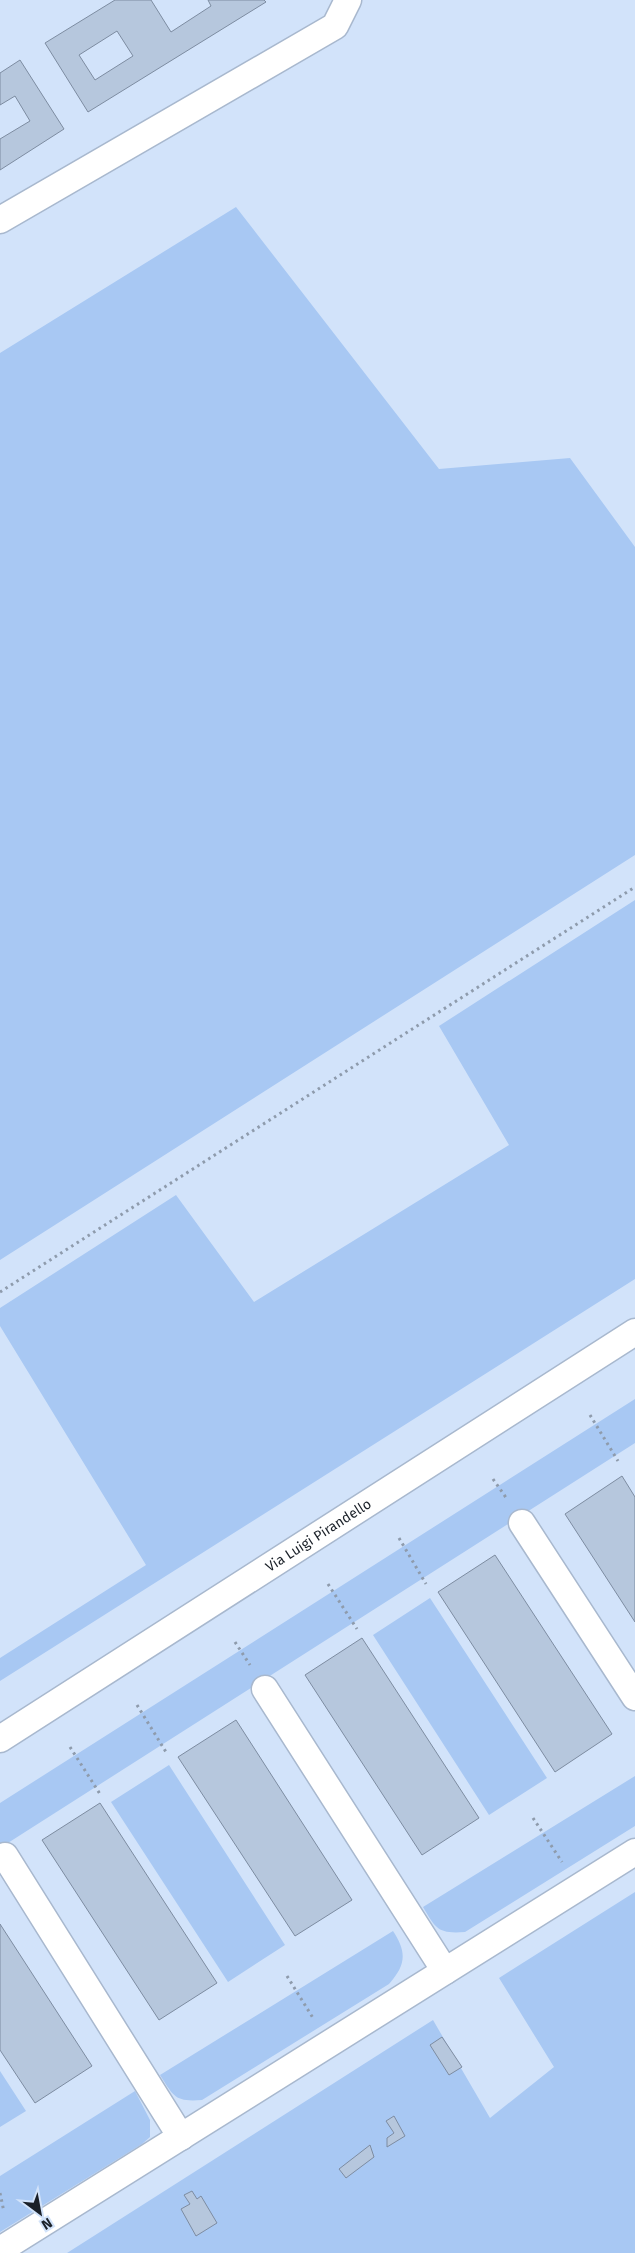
<svg xmlns="http://www.w3.org/2000/svg" width="635" height="2253" viewBox="0 0 635 2253" font-family="'Fira Sans',sans-serif">
<style>
.green{fill:#a8c8f3}
.building{fill:#b6c7dd;stroke:#7d8ca1;fill-rule:evenodd}
.lines{fill:none;stroke-linecap:round;stroke-linejoin:round}
.minor-casing{stroke:#a8b8ce;stroke-width:29}
.path{stroke:#8e9bac;stroke-width:3;stroke-dasharray:2.5 4;stroke-linecap:butt}
.minor{stroke:#fff;stroke-width:26}
.labels{text-anchor:middle;dominant-baseline:central;stroke-width:4;stroke-linejoin:round;paint-order:stroke}
.street-label{font-size:14px;fill:#1a2028;stroke:#d2e3fa}
</style>
<rect width="100%" height="100%" fill="#d2e3fa"/>
<!-- green -->
<path class="green" d="M 236,207 L 439,469 L 570,458 L 635,547 L 635,855 L 0,1260 L 0,353 Z
M 635,900 L 635,1279 L 0,1681 L 0,1658 L 146,1565 L 0,1326 L 0,1308 L 176,1195 L 254,1302 L 509,1145 L 439,1026 Z
M 635,1399 L 635,1443 L 0,1848 L 0,1803 Z
M 430,1598 L 547,1778 L 489,1815 L 373,1635 Z
M 169,1765 L 285,1945 L 228,1982 L 111,1802 Z
M 635,1776 L 635,1826 L 465,1932 C 438,1934 436,1929 423,1907 Z
M 635,1892 L 635,2253 L 67,2253 L 433,2020 L 490,2118 L 554,2067 L 499,1978 Z
M 393,1931 C 407,1952 406,1965 389,1984 L 202,2100 C 175,2102 174,2097 160,2075 Z
M 0,2071 L 26,2111 L 0,2127 Z
M 135,2091 L 150,2120 L 150,2137 L 142,2144 L 0,2232 L 0,2176 Z"/>
<!-- building -->
<path class="building" d="M 115,0 L 151,0 L 171,32 L 211,6 L 208,0 L 264,0 L 266,2 L 88,112 L 45,43 ZM 117,31 L 133,56 L 95,80 L 79,55 Z
M 20,60 L 64,129 L 0,170 L 0,139 L 30,121 L 15,96 L 0,105 L 0,73 Z
M 622,1476 L 635,1497 L 635,1622 L 565,1514 Z
M 495,1555 L 612,1734 L 555,1772 L 438,1592 Z
M 362,1638 L 479,1818 L 422,1855 L 305,1675 Z
M 236,1720 L 352,1900 L 295,1936 L 178,1757 Z
M 100,1803 L 217,1983 L 159,2020 L 42,1840 Z
M 0,1924 L 92,2066 L 35,2103 L 0,2050 Z
M 442,2037 L 462,2067 L 449,2075 L 430,2045 Z
M 394,2116 L 405,2136 L 387,2147 L 387,2138 L 394,2133 L 386,2121 Z
M 370,2145 L 374,2157 L 346,2178 L 339,2169 Z
M 192,2191 L 197,2199 L 201,2196 L 217,2223 L 196,2236 L 181,2209 L 190,2204 L 184,2195 Z"/>
<g class="lines">
<!-- minor casing -->
<g class="minor-casing">
<g id="minor">
<path d="M 0,220 L 335,26 L 348,0"/>
<path d="M 522,1523 L 635,1697"/>
<path d="M 265,1689 L 445,1971"/>
<path id="s1" d="M 0,1739 L 635,1332"/>
<path d="M 5,1856 L 181,2137"/>
<path d="M 0,2250 L 635,1852"/>
</g>
</g>
<!-- path -->
<path class="path" d="M 0,1292 L 635,887
M 590,1415 L 618,1461
M 493,1479 L 507,1499
M 399,1538 L 426,1584
M 328,1584 L 357,1629
M 235,1642 L 250,1665
M 137,1705 L 166,1752
M 70,1747 L 100,1794
M 533,1818 L 562,1862
M 287,1976 L 313,2018
M 0,2193 L 4,2212"/>
<!-- minor -->
<use href="#minor" class="minor"/>
</g>
<g class="labels">
<!-- street labels -->
<g class="street-label">
<text stroke="none"><textPath href="#s1" startOffset="378">Via Luigi Pirandello</textPath></text>
</g>
</g>
<!-- north arrow -->
<g transform="translate(40 2213) rotate(148)" stroke="#d2e3fa" stroke-width="4" paint-order="stroke">
<path d="M0-4L9 19L0 12L-9 19Z" fill="#1a2028"/>
<text y="-8" font-size="14" font-weight="bold" text-anchor="middle" fill="#1a2028">N</text>
</g>
</svg>
